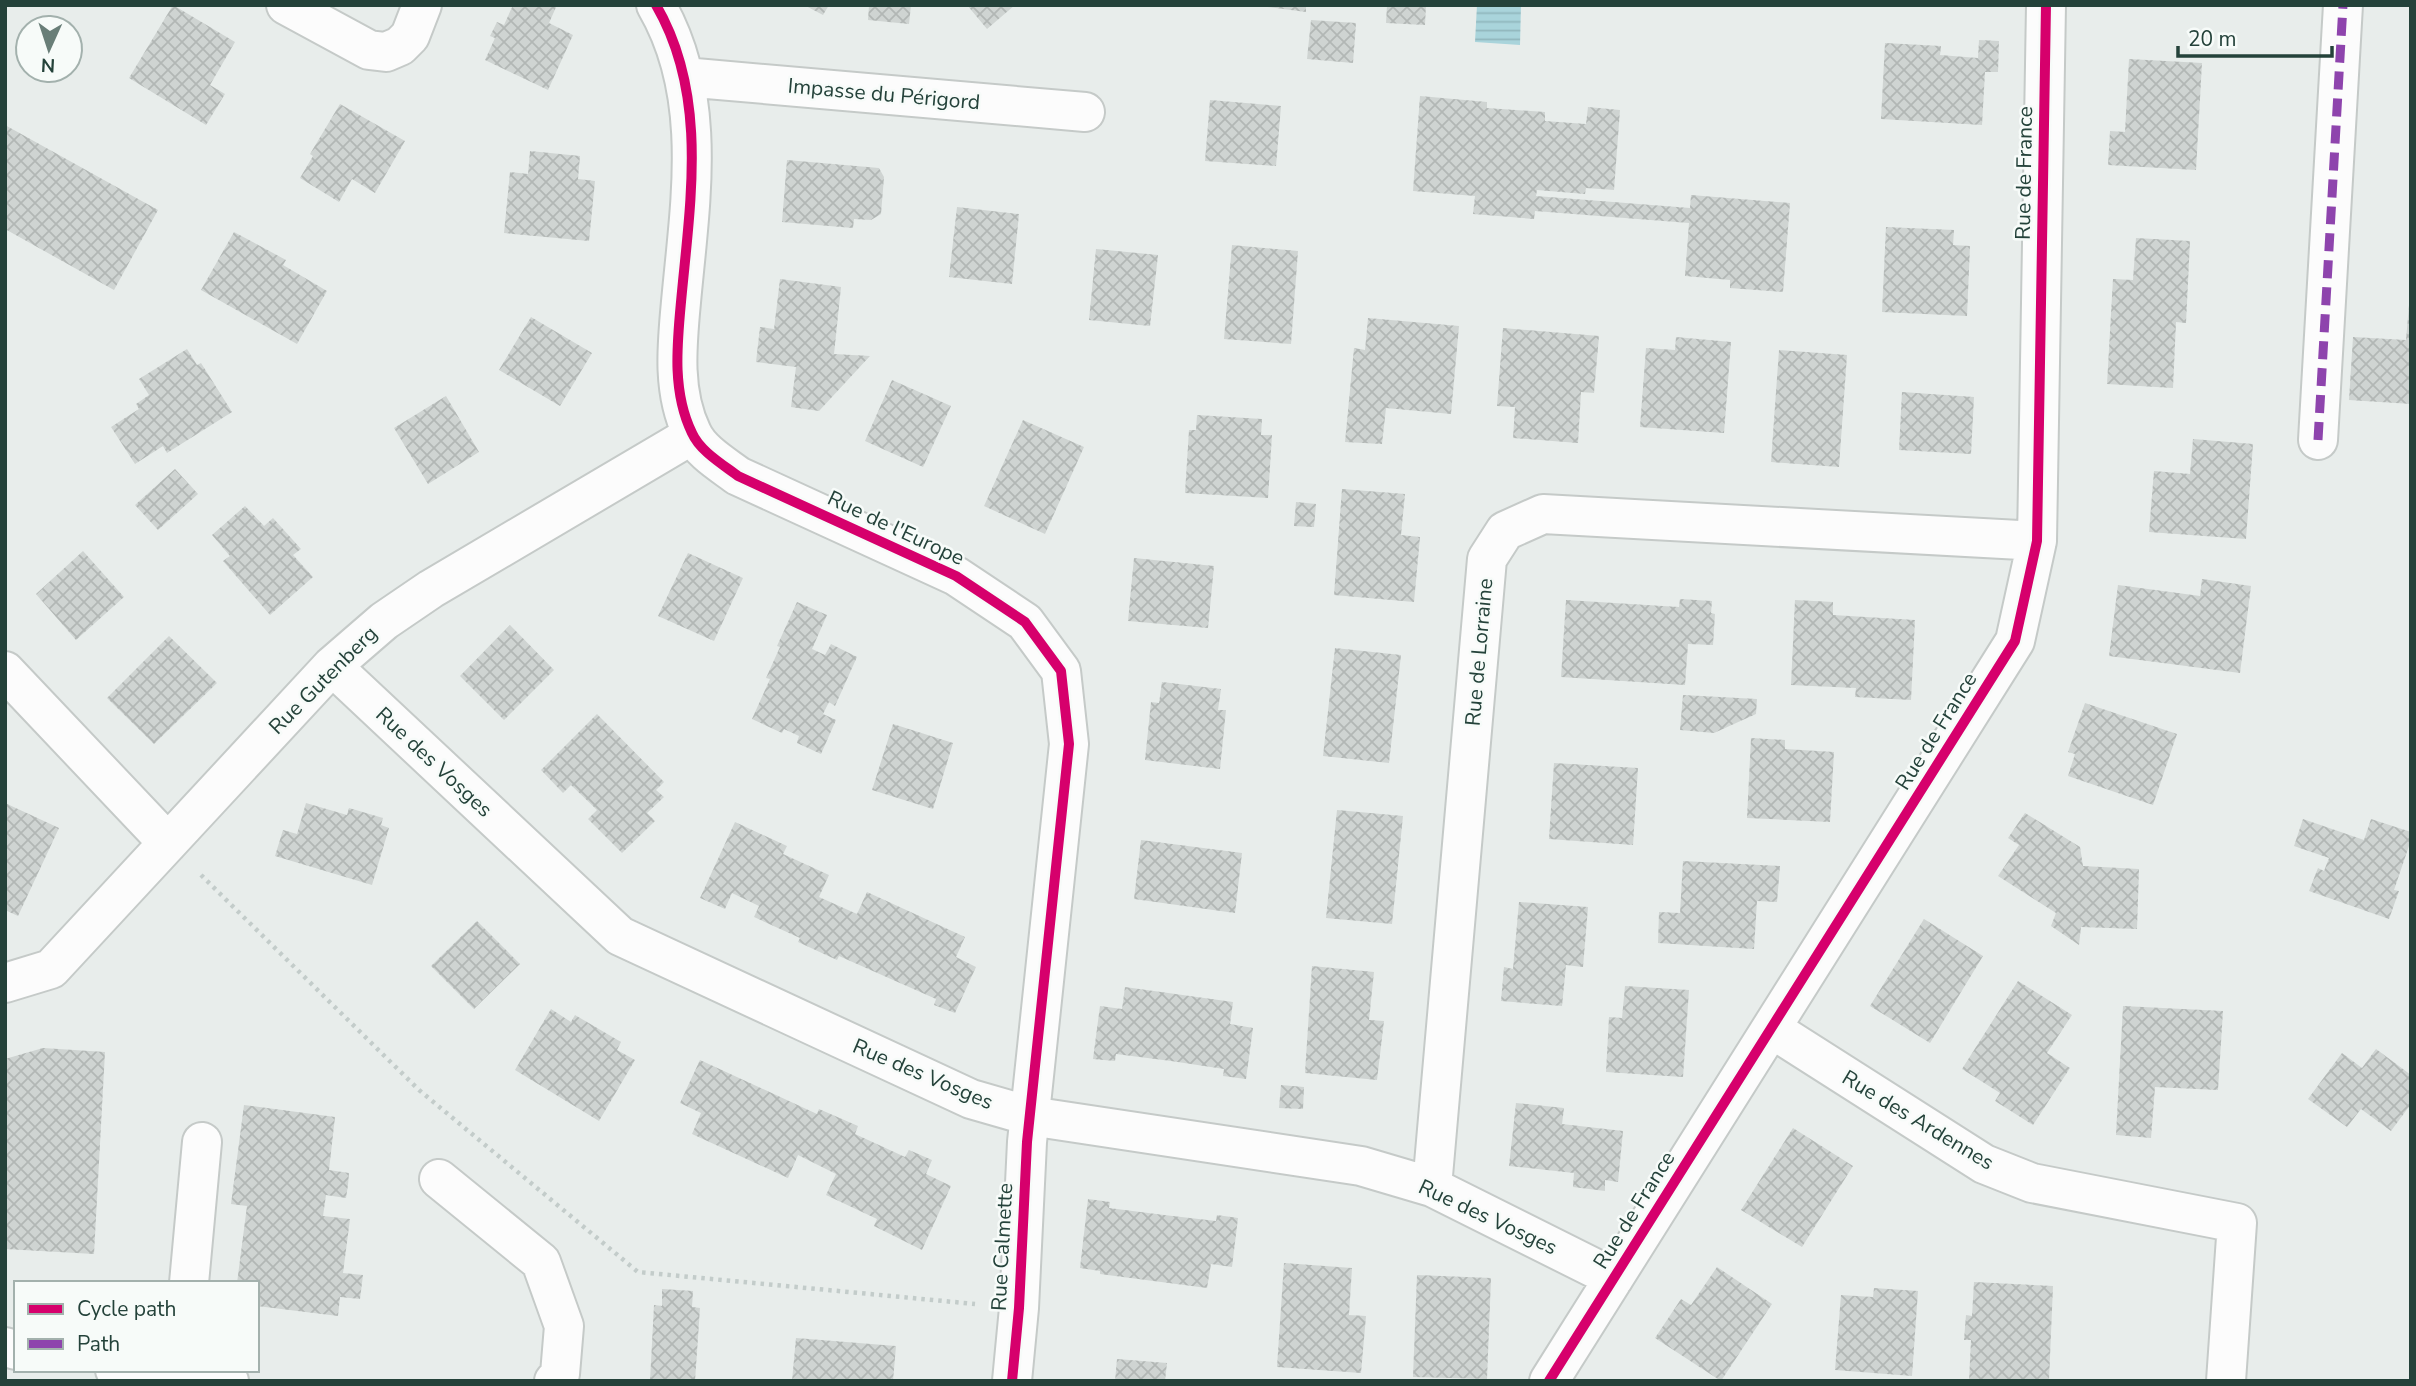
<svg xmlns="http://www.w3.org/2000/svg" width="2416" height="1386" viewBox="0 0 2416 1386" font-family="'Nunito Sans',sans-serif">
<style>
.water{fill:url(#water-rules)}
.building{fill:url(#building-cross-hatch)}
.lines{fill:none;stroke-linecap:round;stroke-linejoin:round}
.minor-casing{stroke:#c5cac8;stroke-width:42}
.path{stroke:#c3ccca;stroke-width:4.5;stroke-dasharray:3.5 5;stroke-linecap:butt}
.minor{stroke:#fcfcfc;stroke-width:38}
.quiet{stroke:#8e44ad;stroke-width:9;stroke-dasharray:18 9;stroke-linecap:butt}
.cycleway-casing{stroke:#f7fbf9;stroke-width:15}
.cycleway{stroke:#d6006c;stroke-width:10}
.labels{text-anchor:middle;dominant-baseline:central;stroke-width:5;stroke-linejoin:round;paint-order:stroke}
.street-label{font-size:21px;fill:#24423a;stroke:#f7fbf9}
</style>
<defs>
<pattern id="water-rules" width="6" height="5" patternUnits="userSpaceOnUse" patternTransform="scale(1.75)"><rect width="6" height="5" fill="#a9d4db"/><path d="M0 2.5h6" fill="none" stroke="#91b7bd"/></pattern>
<pattern id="building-cross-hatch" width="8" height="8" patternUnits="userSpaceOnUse" patternTransform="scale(1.75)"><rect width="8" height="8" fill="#cfd4d2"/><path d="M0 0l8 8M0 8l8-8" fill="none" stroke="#b2b7b5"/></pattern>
</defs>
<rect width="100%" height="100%" fill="#e8edeb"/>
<!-- water -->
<path class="water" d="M 1477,5 L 1521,5 L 1520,45 L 1475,42 Z"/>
<!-- building -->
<path class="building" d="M 173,5 L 235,42 L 210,85 L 225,94 L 206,125 L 129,78 Z
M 513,5 L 557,5 L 549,23 L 573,35 L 548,90 L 485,60 L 495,38 L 490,36 L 497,22 L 504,25 Z
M 804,5 L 829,5 L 823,15 Z
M 869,5 L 911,5 L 909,24 L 868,20 Z
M 967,5 L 1015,5 L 987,29 Z
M 1252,5 L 1306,5 L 1306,12 Z
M 1387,5 L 1426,5 L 1425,25 L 1386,23 Z
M 1311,20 L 1356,23 L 1353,63 L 1307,59 Z
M 1979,40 L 1999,41 L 1998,72 L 1985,72 L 1982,125 L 1881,119 L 1885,43 L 1941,46 L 1940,55 L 1978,58 Z
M 2129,59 L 2202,63 L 2196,170 L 2108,165 L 2110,131 L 2125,132 Z
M 1420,96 L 1487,102 L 1487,108 L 1545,112 L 1545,121 L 1586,124 L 1588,107 L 1620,110 L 1614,190 L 1586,188 L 1585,194 L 1537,190 L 1536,196 L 1690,208 L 1691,195 L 1790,203 L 1783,292 L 1730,288 L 1730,280 L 1685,276 L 1689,223 L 1535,211 L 1534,219 L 1473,214 L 1475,196 L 1413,191 Z
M 1210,100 L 1281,106 L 1276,166 L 1205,161 Z
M 340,104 L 405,141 L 375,193 L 352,179 L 339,202 L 300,178 L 313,156 L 310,154 Z
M 5,125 L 158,210 L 114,290 L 5,229 Z
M 530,151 L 580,156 L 578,179 L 595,181 L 589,241 L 504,233 L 510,172 L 528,174 Z
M 787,160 L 879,168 L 884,177 L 881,214 L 871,220 L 854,219 L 853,228 L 782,222 Z
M 957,207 L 1019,214 L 1012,284 L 949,277 Z
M 1886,227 L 1954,230 L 1953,245 L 1970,246 L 1967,316 L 1882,312 Z
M 234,232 L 286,260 L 283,265 L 327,291 L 297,344 L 201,290 Z
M 2136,238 L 2190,241 L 2186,323 L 2176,322 L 2173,388 L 2107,384 L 2113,279 L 2133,280 Z
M 1232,245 L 1298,251 L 1291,344 L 1224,339 Z
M 1096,249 L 1158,255 L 1150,326 L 1089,320 Z
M 780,279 L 841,287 L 834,354 L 870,356 L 819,411 L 791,407 L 796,367 L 756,362 L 760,327 L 774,329 Z
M 2409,305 L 2411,305 L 2411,404 L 2349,400 L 2353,337 L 2406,340 Z
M 531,317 L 592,353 L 560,406 L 499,370 Z
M 1368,318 L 1459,326 L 1451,414 L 1386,408 L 1382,444 L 1345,442 L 1354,348 L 1365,350 Z
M 1503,328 L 1599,336 L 1594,393 L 1581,392 L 1578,443 L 1513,438 L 1515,407 L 1497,406 Z
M 1676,337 L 1731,342 L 1724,433 L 1640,427 L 1646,348 L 1675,350 Z
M 187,349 L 197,365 L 201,363 L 232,412 L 167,453 L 163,446 L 135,464 L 111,427 L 139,409 L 136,404 L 149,395 L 139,379 Z
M 1779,350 L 1847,355 L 1839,467 L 1771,462 Z
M 892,380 L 951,406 L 923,467 L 865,441 Z
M 1902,392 L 1974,397 L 1971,454 L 1899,450 Z
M 446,396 L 479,452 L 428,484 L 394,428 Z
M 1197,415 L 1262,419 L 1261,435 L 1272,435 L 1268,498 L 1185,493 L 1189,430 L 1196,430 Z
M 1023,420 L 1084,447 L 1045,534 L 984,506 Z
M 2193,439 L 2253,444 L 2246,539 L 2149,532 L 2154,471 L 2190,474 Z
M 175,469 L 198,494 L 158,530 L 135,505 Z
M 1342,489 L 1405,494 L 1401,535 L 1420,537 L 1414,602 L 1334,595 Z
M 1296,502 L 1316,504 L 1314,527 L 1294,526 Z
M 245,506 L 264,526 L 273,518 L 301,549 L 293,555 L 313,577 L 270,615 L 223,561 L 230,556 L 212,535 Z
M 83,551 L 124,597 L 76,640 L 36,594 Z
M 688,553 L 743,578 L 714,641 L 658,616 Z
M 1134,558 L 1214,566 L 1208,628 L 1128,621 Z
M 2202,579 L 2251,586 L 2240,673 L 2109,656 L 2118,585 L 2200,596 Z
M 1680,599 L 1712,601 L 1711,613 L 1715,614 L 1713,645 L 1688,644 L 1685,685 L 1561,677 L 1566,600 L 1679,607 Z
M 1795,600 L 1833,602 L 1833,615 L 1915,620 L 1911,700 L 1855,697 L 1856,688 L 1791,685 Z
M 797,602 L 827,615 L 812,649 L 825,655 L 831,644 L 857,657 L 835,706 L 829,702 L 823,714 L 836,720 L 821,754 L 797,743 L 799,736 L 784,729 L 782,733 L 752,719 L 770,679 L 766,678 L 780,647 L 777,646 Z
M 510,625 L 554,670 L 504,720 L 460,676 Z
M 169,636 L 217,683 L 154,744 L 107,698 Z
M 1335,648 L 1401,655 L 1389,763 L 1323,756 Z
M 1162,682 L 1221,689 L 1218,710 L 1226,710 L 1220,769 L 1145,760 L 1151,702 L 1159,703 Z
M 1683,695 L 1757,699 L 1756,714 L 1714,733 L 1680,730 Z
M 2085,703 L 2177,734 L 2153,805 L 2068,776 L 2075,754 L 2068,752 Z
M 597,714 L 664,782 L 656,790 L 664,797 L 647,813 L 655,821 L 622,853 L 588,819 L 597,810 L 571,785 L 563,793 L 541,770 Z
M 893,724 L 953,743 L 933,809 L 872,790 Z
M 1751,738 L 1785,740 L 1785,749 L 1834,752 L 1830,822 L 1747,818 Z
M 1554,763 L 1638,768 L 1633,845 L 1549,839 Z
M 5,803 L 59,828 L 18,916 L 5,910 Z
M 306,803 L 347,815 L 349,808 L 383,818 L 381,825 L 389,828 L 372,885 L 275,856 L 283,830 L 297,834 Z
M 1337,810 L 1403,816 L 1392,924 L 1326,918 Z
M 2025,813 L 2080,847 L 2083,866 L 2139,869 L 2137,929 L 2081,927 L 2079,945 L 2051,926 L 2056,913 L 1998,876 L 2019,845 L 2008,838 Z
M 2303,819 L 2364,840 L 2371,819 L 2411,832 L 2411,840 L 2394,890 L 2399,891 L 2389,919 L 2309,891 L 2318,868 L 2324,871 L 2329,858 L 2294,846 Z
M 735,822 L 787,846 L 783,854 L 829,875 L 819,897 L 857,914 L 867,892 L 965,937 L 956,957 L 976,967 L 955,1013 L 934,1005 L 936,999 L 839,956 L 837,960 L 798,942 L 800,938 L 754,917 L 759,906 L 732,893 L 725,909 L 700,898 Z
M 1141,840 L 1242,853 L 1235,913 L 1134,899 Z
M 1683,861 L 1780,866 L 1777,902 L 1757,901 L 1754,949 L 1658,943 L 1659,912 L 1680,913 Z
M 1519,902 L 1588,907 L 1583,967 L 1566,965 L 1562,1006 L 1501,1001 L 1504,967 L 1513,969 Z
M 1924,919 L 1983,956 L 1930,1043 L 1870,1006 Z
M 477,921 L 520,964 L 474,1009 L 431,966 Z
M 1312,966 L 1374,972 L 1369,1020 L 1384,1021 L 1377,1080 L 1305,1073 Z
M 2018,981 L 2072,1015 L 2047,1053 L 2070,1068 L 2033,1125 L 1995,1101 L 2000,1093 L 1962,1069 Z
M 1625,986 L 1689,990 L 1683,1077 L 1606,1072 L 1609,1017 L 1622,1018 Z
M 1125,987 L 1233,1002 L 1230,1024 L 1253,1028 L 1246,1079 L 1223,1076 L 1224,1069 L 1171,1061 L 1116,1054 L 1115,1061 L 1093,1059 L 1100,1006 L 1122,1009 Z
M 2123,1006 L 2223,1011 L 2218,1090 L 2155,1087 L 2151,1138 L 2116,1135 Z
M 551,1009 L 571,1022 L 575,1015 L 621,1042 L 617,1050 L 635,1060 L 599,1121 L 515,1070 Z
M 43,1048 L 105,1052 L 94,1254 L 5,1249 L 5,1059 Z
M 2376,1049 L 2411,1075 L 2411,1104 L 2391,1131 L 2361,1109 L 2347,1127 L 2308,1099 L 2342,1053 L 2362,1068 Z
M 700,1060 L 817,1114 L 819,1109 L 858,1126 L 855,1134 L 905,1157 L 909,1150 L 932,1160 L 926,1174 L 951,1186 L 922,1250 L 874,1226 L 877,1219 L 826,1195 L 836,1174 L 798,1155 L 788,1178 L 692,1134 L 701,1113 L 680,1103 Z
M 1281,1085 L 1304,1087 L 1303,1109 L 1279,1108 Z
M 1516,1103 L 1564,1108 L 1562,1124 L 1623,1131 L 1618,1182 L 1605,1180 L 1605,1191 L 1573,1187 L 1574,1173 L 1509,1166 Z
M 244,1105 L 335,1117 L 329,1170 L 349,1173 L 348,1185 L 346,1198 L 326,1195 L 323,1216 L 350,1219 L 343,1273 L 363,1275 L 360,1299 L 340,1297 L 338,1316 L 257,1306 L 257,1283 L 237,1283 L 247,1206 L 231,1204 Z
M 1793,1128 L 1853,1166 L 1802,1247 L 1741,1210 Z
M 1088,1199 L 1110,1202 L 1109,1208 L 1164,1215 L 1216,1221 L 1217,1215 L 1238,1218 L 1232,1267 L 1211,1264 L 1207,1288 L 1100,1274 L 1100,1271 L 1080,1268 Z
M 1284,1263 L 1352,1268 L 1349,1315 L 1366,1316 L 1361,1373 L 1277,1367 Z
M 1717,1267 L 1772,1304 L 1721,1381 L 1655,1338 L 1681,1299 L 1691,1305 Z
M 1417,1275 L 1491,1278 L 1487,1379 L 1413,1377 Z
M 1974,1282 L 2053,1286 L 2049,1381 L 1969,1381 L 1971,1340 L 1964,1340 L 1966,1315 L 1972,1316 Z
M 1874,1288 L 1918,1291 L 1912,1376 L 1835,1370 L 1841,1295 L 1873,1297 Z
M 662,1289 L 693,1291 L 692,1307 L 700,1308 L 695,1381 L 650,1381 L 654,1305 L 662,1306 Z
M 796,1338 L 896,1346 L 893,1381 L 792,1381 Z
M 1117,1359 L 1167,1363 L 1165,1381 L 1115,1381 Z"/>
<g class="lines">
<!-- minor casing -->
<g class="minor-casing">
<path id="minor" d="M 286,5 L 369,50 L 386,52 L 400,46 L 410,36 L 422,5
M 656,5 C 709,96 690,203 681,302 C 677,345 672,392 692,433 C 700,451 722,464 738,476 L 956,576 L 1025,622 L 1061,671 L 1069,744 L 1027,1142 L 1019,1308 L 1012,1381
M 684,77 L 1085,112
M 2318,440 L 2343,5
M 332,666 L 620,936 L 971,1099 L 1030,1116 L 1361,1166 L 1432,1187 L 1614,1278
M 5,671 L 168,843
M 5,983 L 51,969 L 332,666 L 384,621 L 431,589 L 692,435
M 1772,1029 L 1984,1164 L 2032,1183 L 2237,1223 L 2226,1381
M 439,1179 L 541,1262 L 564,1326 L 560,1374 L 554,1381
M 1432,1187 L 1487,559 L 1505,531 L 1543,514 L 2037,541
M 189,1283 L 202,1142
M 5,1347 L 16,1350
M 115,1370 L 229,1381
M 1549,1381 L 2015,641 L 2037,541 L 2046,5"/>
</g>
<!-- path -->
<path class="path" d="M 201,875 L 419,1090 L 638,1272 L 975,1304"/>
<!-- minor -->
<use href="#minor" class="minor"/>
<!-- quiet -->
<path class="quiet" d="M 2318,440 L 2343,5"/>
<!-- cycleway casing -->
<g class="cycleway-casing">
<path id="cycleway" d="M 656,5 C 709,96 690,203 681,302 C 677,345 672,392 692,433 C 700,451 722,464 738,476 L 956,576 L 1025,622 L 1061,671 L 1069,744 L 1027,1142 L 1019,1308 L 1012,1381
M 1549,1381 L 2015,641 L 2037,541 L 2046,5"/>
</g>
<!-- cycleway -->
<use href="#cycleway" class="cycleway"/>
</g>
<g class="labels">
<!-- street labels -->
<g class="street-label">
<text transform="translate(884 94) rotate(5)">Impasse du Périgord</text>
<text transform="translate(2024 173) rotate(-89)">Rue de France</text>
<text transform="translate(896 528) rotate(25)">Rue de l'Europe</text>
<text transform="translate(1479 652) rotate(-85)">Rue de Lorraine</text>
<text transform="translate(323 680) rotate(-45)">Rue Gutenberg</text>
<text transform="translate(1936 731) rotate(-58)">Rue de France</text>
<text transform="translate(434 762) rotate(43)">Rue des Vosges</text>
<text transform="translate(923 1074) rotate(23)">Rue des Vosges</text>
<text transform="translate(1918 1120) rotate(31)">Rue des Ardennes</text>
<text transform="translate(1634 1210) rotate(-58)">Rue de France</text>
<text transform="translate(1488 1217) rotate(25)">Rue des Vosges</text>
<text transform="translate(1002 1247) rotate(-87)">Rue Calmette</text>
</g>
</g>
<!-- border -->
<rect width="2416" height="1386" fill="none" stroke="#24423a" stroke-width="14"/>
<!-- legend -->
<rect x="14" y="1281" width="245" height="91" fill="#f7fbf9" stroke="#a3b1ad" stroke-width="2"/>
<rect x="28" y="1304" width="35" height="10" fill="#d6006c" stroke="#a3b1ad" stroke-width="2"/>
<text x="77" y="1316" font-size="21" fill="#24423a">Cycle path</text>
<rect x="28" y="1339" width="35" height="10" fill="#8e44ad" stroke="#a3b1ad" stroke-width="2"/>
<text x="77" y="1351" font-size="21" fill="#24423a">Path</text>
<!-- north arrow -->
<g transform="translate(49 49) rotate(183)"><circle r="33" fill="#f7fbf9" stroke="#a3b1ad" stroke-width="2"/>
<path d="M0-5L12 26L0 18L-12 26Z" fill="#697e78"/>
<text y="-10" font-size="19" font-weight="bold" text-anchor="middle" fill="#24423a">N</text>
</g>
<!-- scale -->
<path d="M2178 46v10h154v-10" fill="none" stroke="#24423a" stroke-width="3.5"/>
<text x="2188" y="46" font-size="21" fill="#24423a" stroke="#f7fbf9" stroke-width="5" paint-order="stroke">20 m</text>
</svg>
